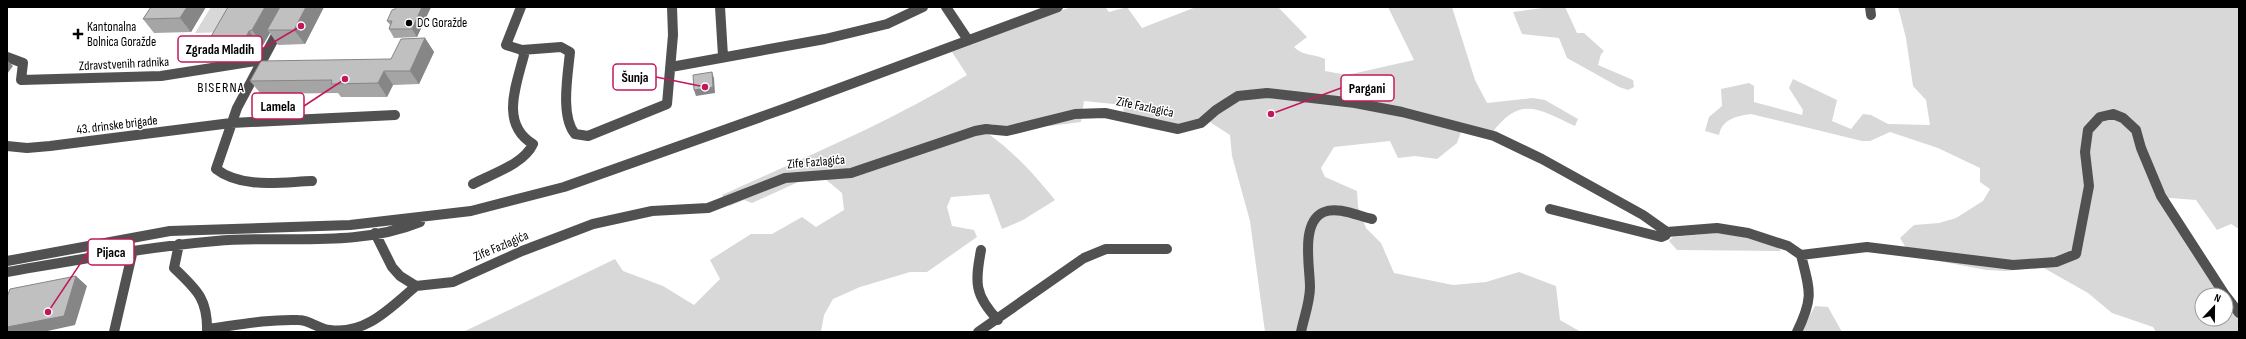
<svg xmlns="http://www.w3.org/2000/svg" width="2246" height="339" viewBox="0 0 2246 339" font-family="'Sofia Sans Condensed',sans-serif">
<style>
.green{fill:#d8d8d8}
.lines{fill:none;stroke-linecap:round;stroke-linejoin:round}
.minor{stroke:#515151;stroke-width:10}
.wall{fill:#a5a5a5}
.shaded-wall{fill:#868686}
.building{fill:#c0c0c0;stroke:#868686}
.poi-dot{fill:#000;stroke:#fff;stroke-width:1.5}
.labels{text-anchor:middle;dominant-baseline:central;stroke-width:3;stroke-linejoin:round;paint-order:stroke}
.poi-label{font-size:13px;fill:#000;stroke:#fff;text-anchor:start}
.street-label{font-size:13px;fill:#000;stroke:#fff}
.neighbourhood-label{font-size:14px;letter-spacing:1px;fill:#000;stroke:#fff}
.leader{fill:none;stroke:#c2185b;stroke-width:1.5}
.callout-dot{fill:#c2185b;stroke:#fff;stroke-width:1.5}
.callout{fill:#fff;stroke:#c2185b;stroke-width:1.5}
.callout-label{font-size:14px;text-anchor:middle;font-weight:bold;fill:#000}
</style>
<rect width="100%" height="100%" fill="#fff"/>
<!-- green -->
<path class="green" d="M 211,7 L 244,7 L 229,32 L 195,33 Z
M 1071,7 L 1105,7 L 1109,12 L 1127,7 L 1142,28 L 1196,7 L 1278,7 L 1307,37 L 1294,47 C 1305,57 1312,53 1325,59 L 1325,71 L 1347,75 L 1414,60 L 1388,7 L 1452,7 L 1475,80 L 1487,103 L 1533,98 L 1545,100 L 1578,119 L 1575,126 C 1538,109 1521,95 1492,133 L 1461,132 L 1457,143 L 1437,159 L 1415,156 L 1398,158 L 1390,141 L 1334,147 L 1321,168 L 1325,177 L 1357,191 L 1358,207 L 1366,228 L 1381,243 L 1394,273 L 1453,285 L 1486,282 L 1519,272 L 1556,286 L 1560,320 L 1581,332 L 1265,332 L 1250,221 L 1232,156 L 1230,135 L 1210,122 C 1184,139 1152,130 1125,122 L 1123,105 L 1084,101 L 1081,122 L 1050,126 L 1022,122 L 1005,127 L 991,124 L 986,132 C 1015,153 1032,172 1055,200 L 1023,220 L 1002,229 L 989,194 L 951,197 L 947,207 L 952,226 L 974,230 L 977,237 L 927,272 L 910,272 L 860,287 L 833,299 L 824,315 L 821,332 L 463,332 L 615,259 L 623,271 L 663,286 L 694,305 L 720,279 L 710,260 L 751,234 L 772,234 L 802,217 L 816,227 L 844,210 L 842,193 L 818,173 L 752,203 L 744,200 L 729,206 L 722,195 C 805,157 889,123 967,75 L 952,52 Z
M 1550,7 L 1565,7 L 1577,33 L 1584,33 L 1604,51 L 1601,54 L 1598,65 L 1633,80 L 1634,87 L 1628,90 L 1619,87 L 1567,58 L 1559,38 L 1522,34 L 1513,12 Z
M 1898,7 L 2239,7 L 2239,229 L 2231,224 L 2217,230 L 2196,200 L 2158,197 L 2221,295 L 2202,295 L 2202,319 L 2226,319 L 2226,301 L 2239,317 L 2239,332 L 2156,332 L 2153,327 L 2112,313 L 2088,293 L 2042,267 L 2006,271 L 1987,270 L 1911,256 L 1900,238 L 1914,225 L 1939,223 L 1956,218 L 1983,201 L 1990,189 L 1980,182 L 1980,168 L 1938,148 L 1890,132 L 1870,141 L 1862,141 L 1751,114 C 1737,116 1722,119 1719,135 L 1705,131 L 1709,117 L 1722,106 L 1721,89 L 1749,83 L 1754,86 L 1754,102 L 1802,115 L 1803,110 L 1789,88 L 1793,79 L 1837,100 L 1832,121 L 1851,129 L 1863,114 L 1871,115 L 1888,124 L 1930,125 L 1926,100 L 1913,86 L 1906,38 Z
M 1715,233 L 1745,236 L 1778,246 L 1781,251 L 1677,250 L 1669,241 L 1673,237 Z
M 1815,306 L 1828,307 L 1842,332 L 1801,332 Z"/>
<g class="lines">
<!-- minor -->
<path class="minor" d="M 291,7 L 237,108 L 216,169 C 242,189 281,182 312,181
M 720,7 L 723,56
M 946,7 L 968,40
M 1870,7 L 1871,15
M 522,50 L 561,47 L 570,52 C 568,74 560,116 575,134 L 588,136 L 667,104 L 673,35 L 672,7
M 7,57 L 23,63 L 21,80 L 161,76 L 262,60
M 671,67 L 825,39 L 887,24 L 923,7
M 7,146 L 27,148 L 50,146 L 231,123 L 395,115
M 473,184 C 492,174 524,164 533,144 C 500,124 516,86 524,55 L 522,50 L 506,45 L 521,7
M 1550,209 L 1661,237 L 1666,235 L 1667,232
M 375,233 L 392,267 L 400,276 L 416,286 L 453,282 L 522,251 L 593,224 L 652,211 L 708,208 L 785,178 L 851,173 L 975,131 L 986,129 L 1007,131 L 1075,114 L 1105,113 L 1178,129 L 1201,123 L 1216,110 L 1238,96 L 1267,93 L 1355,103 L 1402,112 L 1494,136 L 1542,159 L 1643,215 L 1667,232 L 1717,228 L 1748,233 L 1788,246 L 1801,255 C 1810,291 1814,297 1797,332
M 179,244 L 174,268 C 197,290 208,299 207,332
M 981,250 C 975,282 974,295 998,320
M 1801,255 L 1867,247 L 2013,265 L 2056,262 L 2076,254 L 2089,186 L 2085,152 L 2088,130 L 2100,117 L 2113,114 L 2123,118 L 2136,130 L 2141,148 L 2161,196 L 2225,295
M 7,261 L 170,231 L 350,225 L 471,211 L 564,187 L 786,108 L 1058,7
M 7,272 C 77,260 146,247 216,241 C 284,235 356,248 420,222
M 2226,296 L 2239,313
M 207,329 C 237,325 267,319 298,320 C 310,320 318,329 330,330 C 366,335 391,307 416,286
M 114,332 L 133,250
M 978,332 L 1084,258 L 1106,249 L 1167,249
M 1301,332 C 1304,317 1310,302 1310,287 C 1310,267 1300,222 1324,212 C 1338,206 1358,216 1372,219"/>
</g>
<!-- wall -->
<path class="wall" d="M 151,7 L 206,7 L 191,32 L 154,33 L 143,19 Z
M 228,7 L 324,7 L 305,44 L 278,45 L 270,33 L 263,45 L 260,45 L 256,53 L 220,54 L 209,40 Z
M 431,7 L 417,37 L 394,38 L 389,29 L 390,25 L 387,21 Z
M 425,38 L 434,52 L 419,84 L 393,85 L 387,97 L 341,97 L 338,93 L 261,94 L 250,81 L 391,59 Z"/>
<!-- shaded-wall -->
<path class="shaded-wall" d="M 187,7 L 206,7 L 191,32 L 180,18 Z
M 265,7 L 284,7 L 267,30 L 270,33 L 263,45 L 252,30 Z
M 306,7 L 324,7 L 305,44 L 294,30 Z
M 422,7 L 431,7 L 417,37 L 412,29 Z
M 249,31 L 260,45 L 256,53 L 245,39 Z
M 425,38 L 434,52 L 419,84 L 410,71 Z
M 7,60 L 13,66 L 7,74 Z
M 384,71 L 393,85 L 387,97 L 378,83 Z
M 712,72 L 714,78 L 715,93 L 696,96 L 694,90 Z
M 76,276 L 87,286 L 75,325 L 43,332 L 7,332 L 7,327 Z"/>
<!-- building -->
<path class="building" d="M 151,7 L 187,7 L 180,18 L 143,19 Z
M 228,7 L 265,7 L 252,30 L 249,31 L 245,39 L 209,40 Z
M 280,7 L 306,7 L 294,30 L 267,30 Z
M 396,7 L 422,7 L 412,29 L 389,29 L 392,21 L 387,21 L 392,10 L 395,9 Z
M 425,38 L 410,71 L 384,71 L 378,83 L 331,84 L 332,80 L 250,81 L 261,61 L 391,59 L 401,39 Z
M 712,72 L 713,87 L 694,90 L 693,75 Z
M 76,276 L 64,316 L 7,327 L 7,297 L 10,289 Z"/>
<!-- markers -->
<g class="poi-dot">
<circle cx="409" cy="23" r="4"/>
<path d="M76 28h4v4h4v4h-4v4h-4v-4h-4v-4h4z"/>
</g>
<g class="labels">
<!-- poi labels -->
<g class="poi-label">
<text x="417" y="23">DC Goražde</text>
<text x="87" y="27">Kantonalna<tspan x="87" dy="15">Bolnica Goražde</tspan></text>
</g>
<!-- street labels -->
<g class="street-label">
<text transform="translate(124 64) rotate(-3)">Zdravstvenih radnika</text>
<text transform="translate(1145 107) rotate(12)">Zife Fazlagića</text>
<text transform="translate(117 125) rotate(-7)">43. drinske brigade</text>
<text transform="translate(816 162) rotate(-5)">Zife Fazlagića</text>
<text transform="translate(501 246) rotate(-23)">Zife Fazlagića</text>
</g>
<!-- neighbourhood labels -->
<g class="neighbourhood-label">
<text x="221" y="87">BISERNA</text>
</g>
</g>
<!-- callouts -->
<path class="leader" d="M301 26L262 49M705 87L656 77M1271 114L1341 88M345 79L304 106M48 312L88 252"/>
<g class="callout-dot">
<circle cx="301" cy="26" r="4"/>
<circle cx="705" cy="87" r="4"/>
<circle cx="1271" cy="114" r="4"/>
<circle cx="345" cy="79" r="4"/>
<circle cx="48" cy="312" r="4"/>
</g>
<g class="callout">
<rect x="178" y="36" width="84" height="26" rx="4"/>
<rect x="613" y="64" width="43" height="26" rx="4"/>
<rect x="1341" y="75" width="53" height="26" rx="4"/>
<rect x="252" y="93" width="52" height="26" rx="4"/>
<rect x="88" y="239" width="46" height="26" rx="4"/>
</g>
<g class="callout-label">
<text x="220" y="54">Zgrada Mladih</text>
<text x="635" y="82">Šunja</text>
<text x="1367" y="93">Pargani</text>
<text x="278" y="111">Lamela</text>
<text x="111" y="257">Pijaca</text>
</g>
<!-- border -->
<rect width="2246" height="339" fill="none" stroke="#000000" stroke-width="16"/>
<!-- north arrow -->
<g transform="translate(2214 307) rotate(22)"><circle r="19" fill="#ffffff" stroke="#999999"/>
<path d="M0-3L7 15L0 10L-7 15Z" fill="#000000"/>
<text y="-6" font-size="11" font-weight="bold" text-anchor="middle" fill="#000000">N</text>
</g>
</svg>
